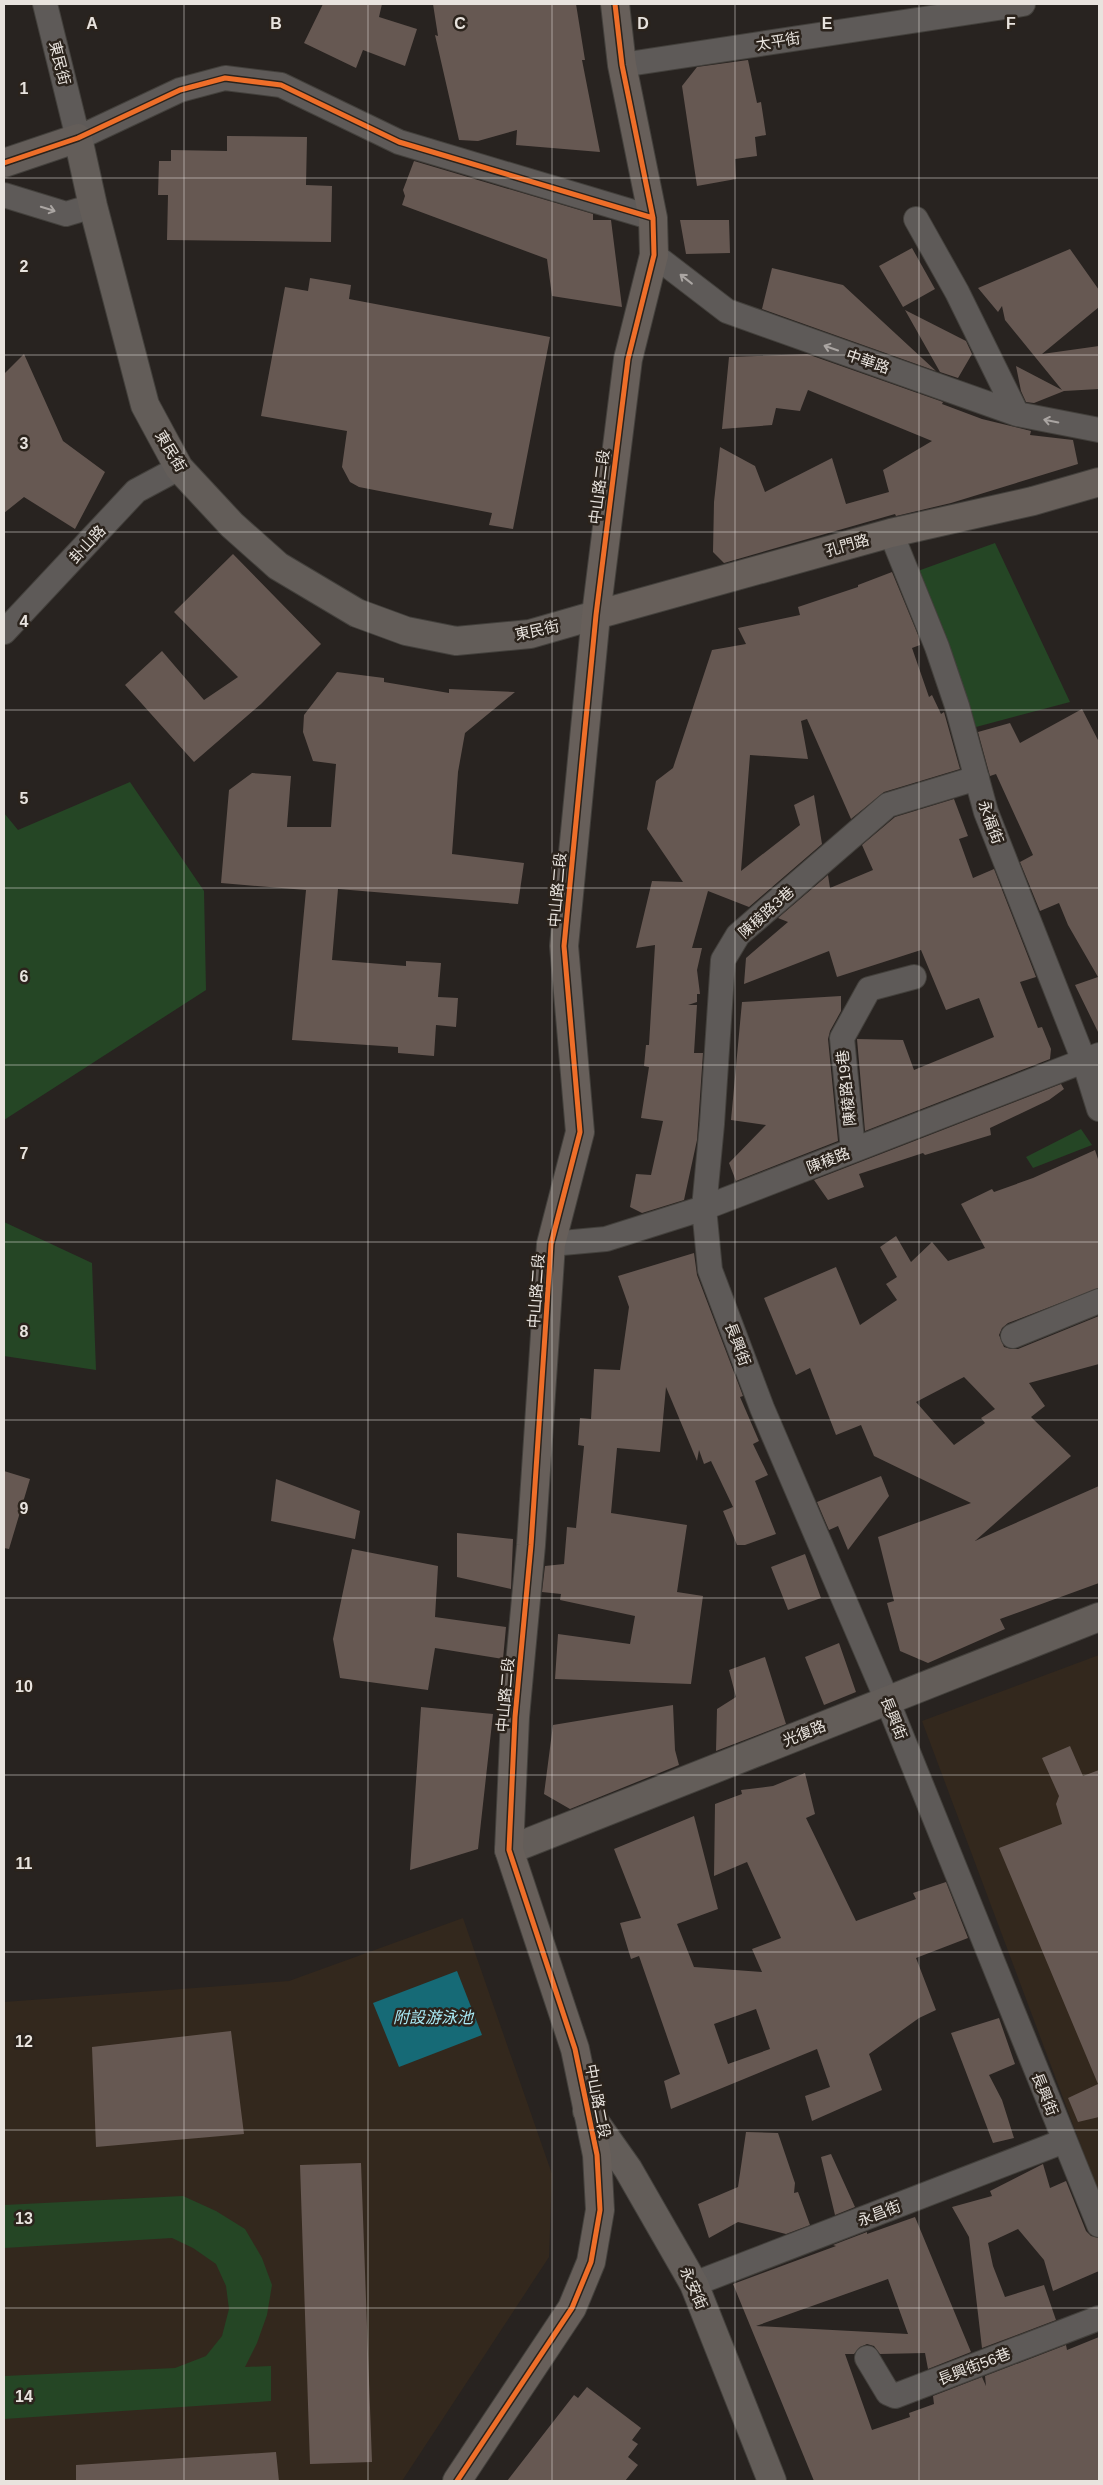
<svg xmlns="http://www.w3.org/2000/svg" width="1103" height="2485" viewBox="0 0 1103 2485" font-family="Arial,'Noto Sans TC',sans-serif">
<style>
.built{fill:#33281d}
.green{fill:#254625}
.water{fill:#166a76}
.building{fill:#665852;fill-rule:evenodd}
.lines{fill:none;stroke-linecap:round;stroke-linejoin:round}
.street-casing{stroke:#43403c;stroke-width:26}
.secondary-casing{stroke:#43403c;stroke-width:30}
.primary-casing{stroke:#43403c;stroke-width:30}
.street{stroke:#5e5a58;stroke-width:24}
.secondary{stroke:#635d59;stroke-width:28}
.primary{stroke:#675f5a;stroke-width:28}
.cycleway-casing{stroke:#2b231c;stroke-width:8}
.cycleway{stroke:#ee6e29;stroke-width:5}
.oneway{stroke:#aaa5a2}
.grid{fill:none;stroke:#e8e3de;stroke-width:1;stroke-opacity:0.55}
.labels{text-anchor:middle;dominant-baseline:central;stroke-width:5;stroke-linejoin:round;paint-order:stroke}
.street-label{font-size:15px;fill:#e8e3de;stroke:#2b231c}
.water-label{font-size:16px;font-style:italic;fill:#abecf8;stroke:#2b231c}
.grid-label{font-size:16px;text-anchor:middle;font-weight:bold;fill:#e8e3de;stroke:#2b231c;stroke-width:5;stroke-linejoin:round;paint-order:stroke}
</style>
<rect width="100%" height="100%" fill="#282320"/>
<!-- built -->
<path class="built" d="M 1099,1655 L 1099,2194 L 922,1721 Z
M 463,1918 L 552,2174 L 549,2257 L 402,2481 L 4,2481 L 4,2002 L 289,1981 Z"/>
<!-- green -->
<path class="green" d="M 995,543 L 1070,702 L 976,727 L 915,572 Z
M 130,782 L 204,891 L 206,990 L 4,1120 L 4,813 L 18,830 Z
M 1081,1129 L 1092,1145 L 1033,1168 L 1026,1157 Z
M 4,1222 L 92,1263 L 96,1370 L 4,1356 Z
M 183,2196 L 216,2211 L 245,2229 L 262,2258 L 272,2285 L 267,2315 L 257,2343 L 245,2367 L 271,2366 L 271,2401 L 4,2419 L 4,2376 L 175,2368 L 206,2356 L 222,2336 L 229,2309 L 226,2286 L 216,2264 L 193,2248 L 172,2238 L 4,2248 L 4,2205 Z"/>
<!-- water -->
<path class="water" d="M 457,1971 L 482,2035 L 399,2067 L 373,2003 Z"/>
<!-- building -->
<path class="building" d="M 323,4 L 382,4 L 379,17 L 417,29 L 405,66 L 363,50 L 356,68 L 304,43 Z
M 433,4 L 576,4 L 585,60 L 582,60 L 600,152 L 516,145 L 517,130 L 478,141 L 459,140 L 435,35 L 438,36 Z
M 748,60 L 757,103 L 761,102 L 766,135 L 755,137 L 757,156 L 735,159 L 736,179 L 697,186 L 682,86 L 697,67 Z
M 227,136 L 307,137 L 306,185 L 332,186 L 331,242 L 167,240 L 168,195 L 158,195 L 159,161 L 171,161 L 171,150 L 227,151 Z
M 414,161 L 593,214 L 593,220 L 611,220 L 622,307 L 552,296 L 547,259 L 402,205 L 405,196 L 403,190 Z
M 680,220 L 729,220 L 730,253 L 686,254 Z
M 912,248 L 935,289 L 903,307 L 879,266 Z
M 1070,249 L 1099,290 L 1099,307 L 1042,354 L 1099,346 L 1099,389 L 1064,391 L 1034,403 L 1026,402 L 1021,391 L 1016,366 L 1062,390 L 1005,320 L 1002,306 L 998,312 L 978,288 Z
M 772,268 L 843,285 L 936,371 L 762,309 Z
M 310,278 L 351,285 L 349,299 L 550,337 L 513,529 L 489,525 L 492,513 L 359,487 L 350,482 L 342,467 L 347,431 L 261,416 L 285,287 L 308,291 Z
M 905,310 L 966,341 L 972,354 L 958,378 L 940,372 Z
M 24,354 L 63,441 L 105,472 L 75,529 L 24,497 L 4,513 L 4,374 Z
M 807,354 L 943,402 L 942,404 L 982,419 L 1031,431 L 1030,435 L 1073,440 L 1078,464 L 951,503 L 896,516 L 895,514 L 724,563 L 713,552 L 714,502 L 720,447 L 755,466 L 765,492 L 832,458 L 846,504 L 889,492 L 883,470 L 932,441 L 808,390 L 800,411 L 776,408 L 772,425 L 722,429 L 729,357 Z
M 233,554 L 321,644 L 261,704 L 194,762 L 125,685 L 162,651 L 204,700 L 238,677 L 174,612 Z
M 892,572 L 918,635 L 920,645 L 912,648 L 929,697 L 932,695 L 941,714 L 944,712 L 960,769 L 884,792 L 851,819 L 807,719 L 801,721 L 808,759 L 750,755 L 741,871 L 800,825 L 794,805 L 814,795 L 822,844 L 749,907 L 708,891 L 692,948 L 702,948 L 697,970 L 700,994 L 697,994 L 697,1002 L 688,1005 L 697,1005 L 694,1053 L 703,1053 L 697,1140 L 684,1200 L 642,1213 L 630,1207 L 636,1174 L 651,1175 L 663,1121 L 641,1118 L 649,1067 L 644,1066 L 646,1045 L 649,1045 L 655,945 L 636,948 L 652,881 L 683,882 L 647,829 L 656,781 L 673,768 L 712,650 L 746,644 L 738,628 L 800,615 L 798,607 L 858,587 L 858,585 Z
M 337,672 L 384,678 L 384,682 L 449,693 L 449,689 L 515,692 L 465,733 L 458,772 L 452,854 L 524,863 L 518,904 L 338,889 L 332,960 L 406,966 L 406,961 L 441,963 L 438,997 L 458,998 L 456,1027 L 436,1025 L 434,1056 L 398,1053 L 398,1047 L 292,1040 L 306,890 L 221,883 L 229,790 L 252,773 L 291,776 L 287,827 L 331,827 L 336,764 L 313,761 L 303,732 L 304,715 Z
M 1082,709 L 1099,742 L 1099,1034 L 1075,985 L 1098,977 L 1068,925 L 1059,903 L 1040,911 L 1020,862 L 1033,855 L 996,774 L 990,776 L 978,732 L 1010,723 L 1020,743 Z
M 954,799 L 968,836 L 959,839 L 973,878 L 994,869 L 1036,977 L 1020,982 L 1038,1028 L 1042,1027 L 1051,1049 L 1050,1059 L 865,1131 L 857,1039 L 903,1040 L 914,1070 L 994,1037 L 979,998 L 946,1010 L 921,950 L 837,977 L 829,951 L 744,984 L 746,958 L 788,922 L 778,918 L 828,875 L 830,888 L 873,870 L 862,845 L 895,817 Z
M 841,996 L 841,1011 L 830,1031 L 828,1039 L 838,1141 L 736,1181 L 729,1163 L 766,1125 L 731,1120 L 742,1002 Z
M 1061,1084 L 1064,1089 L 1049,1100 L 990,1128 L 991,1135 L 925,1155 L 923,1153 L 859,1174 L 864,1187 L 828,1200 L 814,1180 Z
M 1095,1150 L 1099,1162 L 1099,1288 L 1008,1323 L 1002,1328 L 999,1335 L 1004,1347 L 1011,1349 L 1018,1349 L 1099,1316 L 1099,1364 L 1029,1383 L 1045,1406 L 1031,1417 L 1071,1456 L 975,1541 L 1099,1486 L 1099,1583 L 1000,1619 L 1005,1629 L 928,1663 L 900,1651 L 887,1603 L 894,1601 L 878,1537 L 971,1503 L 874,1456 L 861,1425 L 836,1435 L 810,1368 L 796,1375 L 764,1298 L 836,1267 L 860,1325 L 897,1300 L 886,1284 L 897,1277 L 880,1247 L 896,1236 L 911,1262 L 932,1242 L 948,1261 L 985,1248 L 961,1204 L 992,1189 L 994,1192 L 1033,1178 ZM 964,1377 L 995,1409 L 981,1418 L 985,1423 L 954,1445 L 916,1402 Z
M 694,1253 L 697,1275 L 743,1396 L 740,1397 L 759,1441 L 753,1444 L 768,1475 L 755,1481 L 776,1534 L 745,1545 L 737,1545 L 723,1511 L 733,1507 L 711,1461 L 704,1464 L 699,1450 L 697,1461 L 666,1387 L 660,1452 L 617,1448 L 611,1513 L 687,1525 L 677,1592 L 703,1596 L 691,1684 L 555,1679 L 558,1634 L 630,1644 L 635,1616 L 560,1600 L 561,1594 L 542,1592 L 545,1566 L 564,1564 L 567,1527 L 576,1528 L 584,1446 L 578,1445 L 580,1418 L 591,1419 L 594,1369 L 620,1370 L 629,1307 L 618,1276 Z
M 4,1471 L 30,1479 L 9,1549 L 4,1548 Z
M 881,1476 L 889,1496 L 848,1550 L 838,1526 L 829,1530 L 817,1502 Z
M 276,1479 L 360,1511 L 355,1539 L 271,1521 Z
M 457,1533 L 513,1539 L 511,1589 L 457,1577 Z
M 352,1549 L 438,1566 L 435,1617 L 506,1627 L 503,1659 L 435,1648 L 428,1690 L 340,1678 L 333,1639 Z
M 805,1554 L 821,1598 L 788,1610 L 771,1567 Z
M 839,1643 L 856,1692 L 824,1705 L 805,1657 Z
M 765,1657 L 786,1724 L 716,1751 L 717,1709 L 736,1697 L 729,1670 Z
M 673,1705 L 675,1750 L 679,1765 L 570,1809 L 544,1794 L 553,1725 Z
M 421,1707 L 493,1714 L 478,1849 L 410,1870 Z
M 1070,1746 L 1083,1776 L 1099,1770 L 1099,2117 L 1078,2122 L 1068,2098 L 1098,2084 L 999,1848 L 1062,1824 L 1056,1804 L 1059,1796 L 1042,1758 Z
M 805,1773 L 815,1814 L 806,1818 L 856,1921 L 916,1899 L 913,1893 L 946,1882 L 968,1938 L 916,1958 L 936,2010 L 919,2018 L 869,2054 L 882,2090 L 812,2121 L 805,2096 L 830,2087 L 817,2049 L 671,2109 L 664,2081 L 680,2074 L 639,1956 L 631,1959 L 620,1923 L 641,1918 L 614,1849 L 694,1816 L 718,1909 L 677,1924 L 694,1967 L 762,1972 L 752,1949 L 781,1938 L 747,1862 L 714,1876 L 715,1804 L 742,1794 L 741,1790 L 773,1786 ZM 756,2009 L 770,2049 L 728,2064 L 714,2024 Z
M 999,2018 L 1015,2064 L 989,2075 L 1002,2100 L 1014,2138 L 993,2143 L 951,2033 Z
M 231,2031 L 244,2134 L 96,2147 L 92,2047 Z
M 746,2132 L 778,2133 L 795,2183 L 794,2193 L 798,2192 L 810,2225 L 786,2234 L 738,2222 L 709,2238 L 698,2204 L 738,2187 Z
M 831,2154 L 855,2207 L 835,2215 L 821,2157 Z
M 361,2163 L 372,2462 L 310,2464 L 300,2165 Z
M 1043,2164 L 1050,2188 L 1066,2181 L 1086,2231 L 1091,2236 L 1099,2238 L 1099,2271 L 1053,2291 L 1044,2260 L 1018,2229 L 988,2243 L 993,2266 L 1005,2297 L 1044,2285 L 1056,2320 L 982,2348 L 969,2237 L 952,2207 L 992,2196 L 990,2191 Z
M 915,2217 L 971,2352 L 928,2369 L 925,2353 L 880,2354 L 874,2346 L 867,2344 L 860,2347 L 854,2354 L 845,2354 L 872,2430 L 910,2417 L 909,2413 L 934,2404 L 933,2396 L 982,2377 L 986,2386 L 985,2376 L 1066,2345 L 1067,2350 L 1099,2337 L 1099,2481 L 814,2481 L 733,2284 L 836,2246 L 833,2245 L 867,2232 L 867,2234 ZM 888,2279 L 908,2334 L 756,2326 Z
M 587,2387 L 641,2428 L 632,2440 L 638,2444 L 628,2457 L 638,2465 L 625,2481 L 507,2481 L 574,2395 L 578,2398 Z
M 276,2452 L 279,2481 L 76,2481 L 76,2465 Z"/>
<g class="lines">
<!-- street casing -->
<g class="street-casing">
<path id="street" d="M 45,4 L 78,138 L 180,90 L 225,78 L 281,85 L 399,142 L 653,218
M 622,65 L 1023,4
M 4,195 L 66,214 L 93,206
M 916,219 L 957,292 L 1017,414
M 654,255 L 727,311 L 1017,414 L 1099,430
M 891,533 L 937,647 L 957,706 L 986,812 L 1084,1061 L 1099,1109
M 4,632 L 136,491 L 179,468
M 977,778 L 888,805 L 738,935 L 723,960 L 712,1124 L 704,1208 L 710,1270 L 762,1408 L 887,1700 L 1099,2225
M 853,1150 L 842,1038 L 869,989 L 914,977
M 551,1244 L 606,1239 L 704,1208 L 1099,1055
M 1013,1336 L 1099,1301
M 694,2284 L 1064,2141
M 867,2358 L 888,2393 L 895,2396 L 1099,2318"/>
</g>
<!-- secondary casing -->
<g class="secondary-casing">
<path id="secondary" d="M 4,163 L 78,138 L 93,206 L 145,405 L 179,468 L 232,525 L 278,566 L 357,613 L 406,631 L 456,641 L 530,634 L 596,615
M 509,1850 L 1099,1617
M 587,2111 L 628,2169 L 694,2284 L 772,2481"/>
</g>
<!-- primary casing -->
<g class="primary-casing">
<path id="primary" d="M 596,615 L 891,533 L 1033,501 L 1099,482
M 457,2481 L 572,2308 L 591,2262 L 600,2210 L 597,2155 L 575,2049 L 509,1850 L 515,1717 L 531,1545 L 551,1244 L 580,1132 L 564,946 L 596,615 L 628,359 L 654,255 L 653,218 L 622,65 L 615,4"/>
</g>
<!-- street -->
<use href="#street" class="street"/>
<!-- secondary -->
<use href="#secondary" class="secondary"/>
<!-- primary -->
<use href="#primary" class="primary"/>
<!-- cycleway casing -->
<g class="cycleway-casing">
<path id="cycleway" d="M 4,163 L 78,138 L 180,90 L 225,78 L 281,85 L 399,142 L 653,218
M 457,2481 L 572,2308 L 591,2262 L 600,2210 L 597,2155 L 575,2049 L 509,1850 L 515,1717 L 531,1545 L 551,1244 L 580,1132 L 564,946 L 596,615 L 628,359 L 654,255 L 653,218 L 622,65 L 615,4"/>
</g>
<!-- cycleway -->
<use href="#cycleway" class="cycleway"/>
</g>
<!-- one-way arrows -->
<defs><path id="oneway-shaft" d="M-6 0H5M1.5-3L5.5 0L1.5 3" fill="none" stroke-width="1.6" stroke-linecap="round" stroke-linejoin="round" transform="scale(1.25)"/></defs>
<g class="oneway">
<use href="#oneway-shaft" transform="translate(48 209) rotate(17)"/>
<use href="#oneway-shaft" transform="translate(686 279) rotate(-142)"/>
<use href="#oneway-shaft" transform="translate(831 348) rotate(-161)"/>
<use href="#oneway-shaft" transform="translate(1051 421) rotate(-169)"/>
</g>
<!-- grid -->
<path class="grid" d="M 184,4 L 184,2481M 368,4 L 368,2481M 552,4 L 552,2481M 735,4 L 735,2481M 919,4 L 919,2481M 4,178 L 1099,178M 4,355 L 1099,355M 4,532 L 1099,532M 4,710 L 1099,710M 4,888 L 1099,888M 4,1065 L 1099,1065M 4,1242 L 1099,1242M 4,1420 L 1099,1420M 4,1598 L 1099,1598M 4,1775 L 1099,1775M 4,1952 L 1099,1952M 4,2130 L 1099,2130M 4,2308 L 1099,2308"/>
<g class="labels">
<!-- street labels -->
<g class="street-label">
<text transform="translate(778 41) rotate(-9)">太平街</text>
<text transform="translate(60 63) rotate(76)">東民街</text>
<text transform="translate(868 361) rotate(19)">中華路</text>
<text transform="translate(171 451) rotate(59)">東民街</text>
<text transform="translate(599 487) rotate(-83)">中山路二段</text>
<text transform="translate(87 544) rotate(-47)">卦山路</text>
<text transform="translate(847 545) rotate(-16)">孔門路</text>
<text transform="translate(537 630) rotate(-12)">東民街</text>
<text transform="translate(991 822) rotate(70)">永福街</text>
<text transform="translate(557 890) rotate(-85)">中山路二段</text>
<text transform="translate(766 912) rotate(-42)">陳稜路3巷</text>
<text transform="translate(846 1088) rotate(-96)">陳稜路19巷</text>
<text transform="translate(828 1160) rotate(-21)">陳稜路</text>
<text transform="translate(536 1291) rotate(-86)">中山路二段</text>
<text transform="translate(738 1344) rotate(69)">長興街</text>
<text transform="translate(505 1695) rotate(-85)">中山路二段</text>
<text transform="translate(894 1718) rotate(68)">長興街</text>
<text transform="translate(804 1733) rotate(-22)">光復路</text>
<text transform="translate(1045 2094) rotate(68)">長興街</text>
<text transform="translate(598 2101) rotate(79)">中山路二段</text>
<text transform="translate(879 2213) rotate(-21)">永昌街</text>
<text transform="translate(694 2288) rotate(66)">永安街</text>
<text transform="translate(974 2366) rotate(-21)">長興街56巷</text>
</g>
<!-- water labels -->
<g class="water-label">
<text x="433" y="2017">附設游泳池</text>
</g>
</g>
<g class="grid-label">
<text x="92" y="29">A</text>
<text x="276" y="29">B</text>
<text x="460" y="29">C</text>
<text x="643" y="29">D</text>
<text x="827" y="29">E</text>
<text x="1011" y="29">F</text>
<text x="24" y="94">1</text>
<text x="24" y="272">2</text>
<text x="24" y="449">3</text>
<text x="24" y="627">4</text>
<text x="24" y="804">5</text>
<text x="24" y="982">6</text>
<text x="24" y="1159">7</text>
<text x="24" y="1337">8</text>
<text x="24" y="1514">9</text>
<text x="24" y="1692">10</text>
<text x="24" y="1869">11</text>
<text x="24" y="2047">12</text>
<text x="24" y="2224">13</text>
<text x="24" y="2402">14</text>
</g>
<!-- border -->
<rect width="1103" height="2485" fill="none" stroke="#e8e3de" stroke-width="10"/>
</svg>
